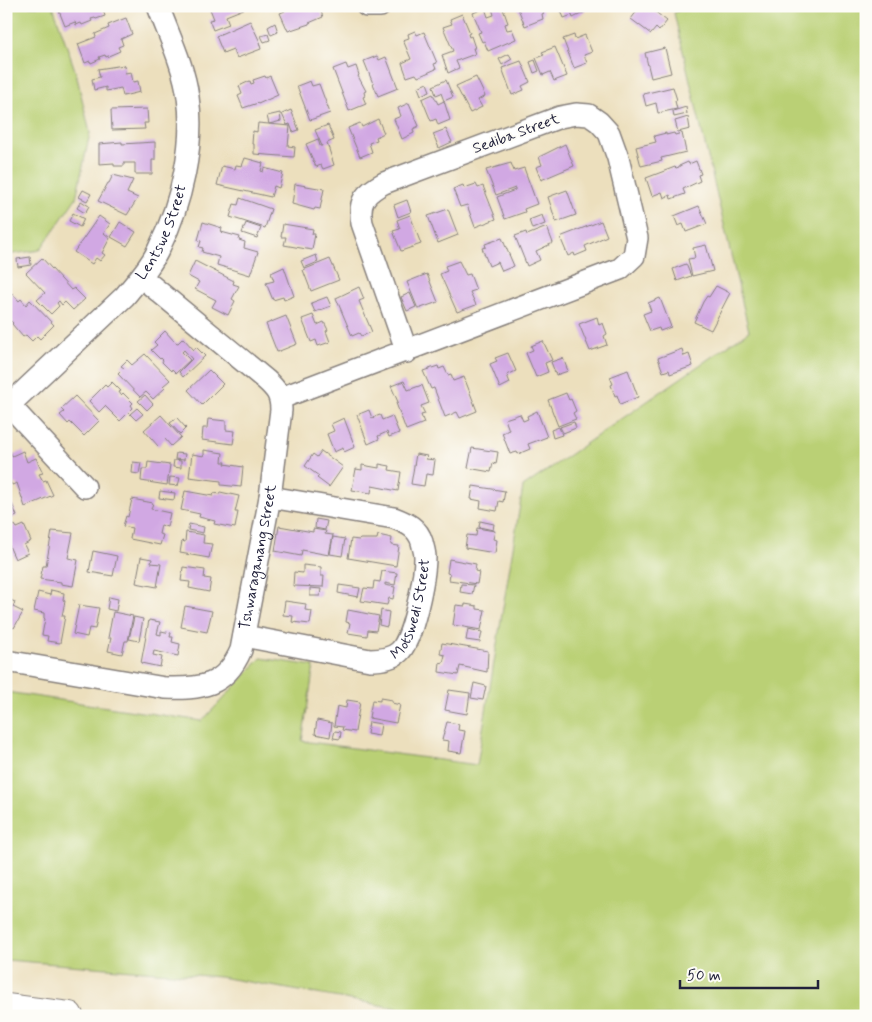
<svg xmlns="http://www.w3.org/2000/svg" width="872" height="1022" viewBox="0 0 872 1022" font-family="Mynerve,sans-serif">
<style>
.green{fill:#bad074;stroke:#6e7958}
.building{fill:#d1a8e3}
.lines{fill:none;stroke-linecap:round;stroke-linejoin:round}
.minor-casing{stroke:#87807c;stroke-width:24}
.major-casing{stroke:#87807c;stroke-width:30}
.minor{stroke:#fff;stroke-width:21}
.major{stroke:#fff;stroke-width:28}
.labels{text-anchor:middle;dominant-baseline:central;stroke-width:4;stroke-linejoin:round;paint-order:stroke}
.street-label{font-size:15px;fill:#22223b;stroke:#fdfcf7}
</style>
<rect width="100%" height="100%" fill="#fdfcf7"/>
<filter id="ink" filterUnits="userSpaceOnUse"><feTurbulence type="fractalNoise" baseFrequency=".02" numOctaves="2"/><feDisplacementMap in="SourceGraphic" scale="10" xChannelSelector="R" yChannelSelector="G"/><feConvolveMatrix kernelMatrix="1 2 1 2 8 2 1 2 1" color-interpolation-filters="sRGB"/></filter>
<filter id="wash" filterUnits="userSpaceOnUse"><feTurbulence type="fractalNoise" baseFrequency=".0096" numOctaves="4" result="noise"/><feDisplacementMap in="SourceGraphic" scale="20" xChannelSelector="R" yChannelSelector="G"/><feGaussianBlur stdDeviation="1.12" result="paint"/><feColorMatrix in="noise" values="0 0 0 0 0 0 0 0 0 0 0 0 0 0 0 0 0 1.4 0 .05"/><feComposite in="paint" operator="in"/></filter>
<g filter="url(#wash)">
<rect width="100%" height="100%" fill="#ecdfbd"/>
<!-- green -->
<path class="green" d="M 6,6 L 53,6 L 76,73 L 90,133 L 76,198 L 40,250 L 6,255 Z
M 687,6 L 866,6 L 866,1016 L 442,1016 L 220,977 L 6,960 L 6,692 L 202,721 L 261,658 L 314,666 L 302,741 L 477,765 L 523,487 L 749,331 L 674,13 Z"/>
<g id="blocks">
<!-- building -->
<path class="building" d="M 57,6 L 107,6 L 108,8 L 103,10 L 105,16 L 96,19 L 95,18 L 91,19 L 92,21 L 82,25 L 81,23 L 76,25 L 75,22 L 65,26 Z
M 216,6 L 251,6 L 226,16 L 229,24 L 213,30 L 209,20 L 214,19 L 210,9 Z
M 290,6 L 319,6 L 323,17 L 309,23 L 309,24 L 288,31 L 280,13 L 285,11 L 284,8 Z
M 497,6 L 502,6 L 508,23 L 505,24 L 507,30 L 512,29 L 516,39 L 488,51 L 484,41 L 482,42 L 478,33 L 481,32 L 473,13 L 485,8 L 488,17 L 494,15 L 492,8 Z
M 517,6 L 541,6 L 544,13 L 542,14 L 543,19 L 525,26 Z
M 559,6 L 592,6 L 584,10 L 585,12 L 573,18 L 572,15 L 564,18 Z
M 648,6 L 667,21 L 659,31 L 656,28 L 651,34 L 631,19 L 640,7 L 645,11 Z
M 462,14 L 470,33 L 468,34 L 469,37 L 471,36 L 475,48 L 473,48 L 475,54 L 456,61 L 459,68 L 448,73 L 442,55 L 453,51 L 443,27 L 452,24 L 450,19 Z
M 126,18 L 132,34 L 121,39 L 123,45 L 118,47 L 120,51 L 106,57 L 105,55 L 99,57 L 100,59 L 91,63 L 90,61 L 85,63 L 78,44 L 96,37 L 95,34 L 109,28 L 108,25 Z
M 250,21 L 260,42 L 259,42 L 261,49 L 237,58 L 233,49 L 223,53 L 216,36 Z
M 275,23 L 278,32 L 271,35 L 268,27 Z
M 415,31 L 417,35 L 424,32 L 437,63 L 434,64 L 436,69 L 418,77 L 416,74 L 407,77 L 402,63 L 411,59 L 403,40 L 409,38 L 408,34 Z
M 268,34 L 270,40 L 264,42 L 261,36 Z
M 574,35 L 575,39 L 585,35 L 592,52 L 584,55 L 587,63 L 574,68 L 563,39 Z
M 555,47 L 567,76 L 554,81 L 550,72 L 543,75 L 536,58 L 544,55 L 542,52 Z
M 665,48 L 671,73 L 651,78 L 645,53 Z
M 509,54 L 512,59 L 502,65 L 499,59 Z
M 377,56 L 379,60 L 386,57 L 398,88 L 378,96 L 364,61 Z
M 535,60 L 539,71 L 534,73 L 530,62 Z
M 521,61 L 530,82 L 522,86 L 524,90 L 512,95 L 502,68 Z
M 346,64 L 348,69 L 356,66 L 359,75 L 358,76 L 366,91 L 364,92 L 365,96 L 363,97 L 366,104 L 349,111 L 333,69 Z
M 124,65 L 125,73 L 131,72 L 133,82 L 138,81 L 140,92 L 123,96 L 121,88 L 106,91 L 106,87 L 94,90 L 92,79 L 100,77 L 98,69 Z
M 265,76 L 266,78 L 270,76 L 278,95 L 258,104 L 258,103 L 243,108 L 238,96 L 242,94 L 239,86 L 250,81 L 251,84 L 254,83 L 253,80 Z
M 476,77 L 485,96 L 478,100 L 482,107 L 470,113 L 456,86 Z
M 446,80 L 453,97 L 444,101 L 441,93 L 436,95 L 433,86 Z
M 310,81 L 312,86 L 319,84 L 330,113 L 310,120 L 297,86 Z
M 427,83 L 430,91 L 421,95 L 418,87 Z
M 673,87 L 677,100 L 675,101 L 677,109 L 658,113 L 656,103 L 646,106 L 643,94 Z
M 433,94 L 438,104 L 444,101 L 450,120 L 438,125 L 436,119 L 431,121 L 422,99 Z
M 409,103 L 419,126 L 413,129 L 414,133 L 402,139 L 394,119 L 401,116 L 398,108 Z
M 686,107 L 687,114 L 674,117 L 673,111 Z
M 147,109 L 148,123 L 144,123 L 145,129 L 112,130 L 111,110 Z
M 291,110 L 299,130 L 293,132 L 290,124 L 287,125 L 282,114 Z
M 280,113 L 281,121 L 269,124 L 267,116 Z
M 688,117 L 690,129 L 678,132 L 675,121 Z
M 378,119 L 384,133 L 376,137 L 377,140 L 369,143 L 372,152 L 360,157 L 348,128 L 360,123 L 362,127 Z
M 258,123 L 290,126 L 288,146 L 295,147 L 294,157 L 254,154 L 254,144 L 252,144 L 253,131 L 257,132 Z
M 328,125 L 334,140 L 327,143 L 334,165 L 323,169 L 321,165 L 316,167 L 306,144 L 318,139 L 320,146 L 322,146 L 315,130 Z
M 446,129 L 452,142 L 439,148 L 433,134 Z
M 666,133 L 666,135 L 674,133 L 675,135 L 682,133 L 686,152 L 661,158 L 662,161 L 641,166 L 636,147 L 656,142 L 654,136 Z
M 122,142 L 122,144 L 155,142 L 155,160 L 152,160 L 152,174 L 135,174 L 135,163 L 124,163 L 124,166 L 114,166 L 114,163 L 99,164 L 99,144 Z
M 565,144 L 574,166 L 541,180 L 536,167 L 542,165 L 539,157 Z
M 245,158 L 263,163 L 261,171 L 263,172 L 264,168 L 283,173 L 279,188 L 274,186 L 271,197 L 217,185 L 222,166 L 235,169 L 236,165 L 242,166 Z
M 696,161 L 701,174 L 698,175 L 700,181 L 683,189 L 685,194 L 671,199 L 670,195 L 664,198 L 662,192 L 652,196 L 646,178 L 675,167 L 676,168 L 679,167 L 679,166 L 688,162 L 689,164 Z
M 511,163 L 514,171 L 524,168 L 537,204 L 524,209 L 525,212 L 505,219 L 497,197 L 515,190 L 515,188 L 496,195 L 486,170 Z
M 113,175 L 133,180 L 127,193 L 138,198 L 127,215 L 98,201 L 108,183 L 109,183 Z
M 295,184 L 324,189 L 320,209 L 315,208 L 314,210 L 292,204 Z
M 476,184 L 478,188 L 483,186 L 496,219 L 475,227 L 467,205 L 460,207 L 453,189 L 463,185 L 464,188 Z
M 83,190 L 91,194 L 87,201 L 79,197 Z
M 567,190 L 576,215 L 556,222 L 548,197 Z
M 240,198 L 271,209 L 265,228 L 230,217 L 234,204 L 238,205 Z
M 407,200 L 411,212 L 398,217 L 394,205 Z
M 81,201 L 89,206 L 85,213 L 77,208 Z
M 699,206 L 707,224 L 686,232 L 683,224 L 678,226 L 674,216 Z
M 448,209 L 458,235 L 438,243 L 428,216 Z
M 73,213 L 84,219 L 80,227 L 69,221 Z
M 410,215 L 421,244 L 401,251 L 393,231 L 400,229 L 397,220 Z
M 542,215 L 545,224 L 532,229 L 529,220 Z
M 99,216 L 110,224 L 104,233 L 110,238 L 102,253 L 105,255 L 100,261 L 96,258 L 92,264 L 74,252 Z
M 601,221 L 607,236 L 585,246 L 587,251 L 575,256 L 574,253 L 568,256 L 560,237 Z
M 120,222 L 136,232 L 127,246 L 111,237 Z
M 203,222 L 222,228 L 221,232 L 240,237 L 239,240 L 245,242 L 244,248 L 258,252 L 250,275 L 217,265 L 219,257 L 202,252 L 203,248 L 199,247 L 201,241 L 198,240 Z
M 246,223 L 261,228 L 257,238 L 242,233 Z
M 283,224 L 313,229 L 312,234 L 315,234 L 312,250 L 284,245 L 286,237 L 281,237 Z
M 547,227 L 553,243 L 536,251 L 540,260 L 527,266 L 515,236 L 526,232 L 527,235 Z
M 502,238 L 514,266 L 502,271 L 498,262 L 489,266 L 482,248 L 486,247 L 485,244 Z
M 706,245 L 713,271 L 692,276 L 688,259 L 695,258 L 693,248 Z
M 316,255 L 318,262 L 304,268 L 301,261 Z
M 30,257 L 31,265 L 18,267 L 17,259 Z
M 42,258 L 71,290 L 74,288 L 85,299 L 73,310 L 65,302 L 62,305 L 59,301 L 57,303 L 59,306 L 51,314 L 37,300 L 45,293 L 26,273 Z
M 330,259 L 339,280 L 311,291 L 303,270 Z
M 195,261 L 234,281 L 233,284 L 239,286 L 232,299 L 235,301 L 228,315 L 212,307 L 216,300 L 195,289 L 199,282 L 188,276 Z
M 459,261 L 466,275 L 470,274 L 476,290 L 470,292 L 476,305 L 457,312 L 440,274 L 447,271 L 445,266 Z
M 686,264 L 691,276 L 677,281 L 673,269 Z
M 284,267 L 294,296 L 284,300 L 283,297 L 273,300 L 266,283 L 274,281 L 271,273 Z
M 427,274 L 438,302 L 418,309 L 407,282 Z
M 716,286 L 730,293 L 711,330 L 694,322 L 703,302 L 707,296 L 709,297 Z
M 359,287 L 364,299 L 359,301 L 372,332 L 361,336 L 359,333 L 352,336 L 336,298 Z
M 12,293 L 19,301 L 21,299 L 26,305 L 30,300 L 54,325 L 40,339 L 37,336 L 32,341 L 26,335 L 23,337 L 12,324 L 13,323 L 11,321 L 9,322 L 6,319 L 6,298 Z
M 410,293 L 416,307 L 407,311 L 401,297 Z
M 327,297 L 331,306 L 315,312 L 311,303 Z
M 660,298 L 671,327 L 660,331 L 659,328 L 650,331 L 643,314 L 651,311 L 648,303 Z
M 313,315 L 317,325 L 324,322 L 328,330 L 326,331 L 330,342 L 318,346 L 316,340 L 311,342 L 302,319 Z
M 286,316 L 297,344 L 277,352 L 266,324 Z
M 597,317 L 599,325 L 603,323 L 607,334 L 604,336 L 607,345 L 590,351 L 579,324 Z
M 165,331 L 175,342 L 178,343 L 183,338 L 194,350 L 196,347 L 205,356 L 183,377 L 179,372 L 192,359 L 184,350 L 182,352 L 190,360 L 176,373 L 172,369 L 171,371 L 162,362 L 163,360 L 161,358 L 160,359 L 151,350 L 157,345 L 154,342 Z
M 543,341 L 552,360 L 545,363 L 548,372 L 536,377 L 526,353 L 533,350 L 531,346 Z
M 682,349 L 684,356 L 689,354 L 693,366 L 670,374 L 669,370 L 663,372 L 658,358 Z
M 508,353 L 516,371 L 507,375 L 510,383 L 500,388 L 490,364 L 497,361 L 495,358 Z
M 145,354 L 170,380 L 163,386 L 165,388 L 153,399 L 146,392 L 140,397 L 118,374 L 124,368 L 121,366 L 127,360 L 132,365 Z
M 563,358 L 568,371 L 556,375 L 551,362 Z
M 438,366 L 439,369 L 444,367 L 448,375 L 451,374 L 453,381 L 464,377 L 477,411 L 460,418 L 457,412 L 445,417 L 434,388 L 431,389 L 423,371 Z
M 209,370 L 223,384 L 202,405 L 188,390 Z
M 628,370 L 638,397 L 620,404 L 617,395 L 615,396 L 611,385 L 613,384 L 610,377 Z
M 404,381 L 408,390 L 422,385 L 429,403 L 421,406 L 425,414 L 421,415 L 424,423 L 406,430 L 396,403 L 398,402 L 391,386 Z
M 112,382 L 121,391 L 119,392 L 121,395 L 123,393 L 133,403 L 131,405 L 133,408 L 120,421 L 105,406 L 99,412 L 89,401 L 105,385 L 107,387 Z
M 566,393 L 569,400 L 571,399 L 576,411 L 573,413 L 576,419 L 558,426 L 548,400 Z
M 145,395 L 153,404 L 147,410 L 138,401 Z
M 75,396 L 99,421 L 84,436 L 70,422 L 68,424 L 60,415 L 64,412 L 61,409 Z
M 137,408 L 143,414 L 136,420 L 130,414 Z
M 369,410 L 372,418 L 380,415 L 382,420 L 392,416 L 399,433 L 389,437 L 387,432 L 378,436 L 379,439 L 368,444 L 357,415 Z
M 537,411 L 547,437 L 528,444 L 530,449 L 518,454 L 517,452 L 510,454 L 502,433 L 509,430 L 505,419 L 520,414 L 523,421 L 528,419 L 527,416 Z
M 161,415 L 181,437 L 171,446 L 165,439 L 158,446 L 144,430 Z
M 177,418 L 186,428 L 180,434 L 170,423 Z
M 344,418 L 355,447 L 344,452 L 343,448 L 334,452 L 327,434 L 334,431 L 331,424 Z
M 208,419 L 226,421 L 226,430 L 235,431 L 233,444 L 202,440 L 203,428 L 207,428 Z
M 574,422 L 576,428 L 563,433 L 560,427 Z
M 559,427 L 562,435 L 553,438 L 551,430 Z
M 472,448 L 498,452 L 496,464 L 493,463 L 491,472 L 468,468 Z
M 204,450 L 223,453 L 222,462 L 226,462 L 225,464 L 243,467 L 241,487 L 221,485 L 221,481 L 189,477 L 192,454 L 204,456 Z
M 10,451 L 12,456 L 23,451 L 27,462 L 36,458 L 43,473 L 39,474 L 43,481 L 46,480 L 53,495 L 25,507 L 17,483 L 12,485 L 6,474 L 6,453 Z
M 321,451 L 343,467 L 329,487 L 317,478 L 319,476 L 305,466 L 313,454 L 317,457 Z
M 176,453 L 185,454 L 184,460 L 175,459 Z
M 416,454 L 427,456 L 426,459 L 435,460 L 433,475 L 426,474 L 424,486 L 411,484 Z
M 174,460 L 181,461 L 181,468 L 173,467 Z
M 133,462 L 141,463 L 139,474 L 132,473 Z
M 148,462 L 170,465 L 167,485 L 141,481 L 142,469 L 147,469 Z
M 379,464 L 390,466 L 389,470 L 401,472 L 398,491 L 372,486 L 371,493 L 352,490 L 356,469 L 362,470 L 362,465 L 379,468 Z
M 170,477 L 180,478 L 178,486 L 169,485 Z
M 473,486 L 505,491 L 503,502 L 499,501 L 497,511 L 480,508 L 481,501 L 471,499 Z
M 160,491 L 175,493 L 174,500 L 159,498 Z
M 185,491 L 213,496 L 214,493 L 220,494 L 220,492 L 239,496 L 235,512 L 238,512 L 235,528 L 214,524 L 215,521 L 199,517 L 200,514 L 181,510 Z
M 132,499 L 153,503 L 151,509 L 170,513 L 167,527 L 161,525 L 159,534 L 163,535 L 160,545 L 130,539 L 132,528 L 123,526 L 126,516 L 128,517 Z
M 12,504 L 17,516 L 8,520 L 6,515 L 6,506 Z
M 316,519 L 327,521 L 325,530 L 315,528 Z
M 480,521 L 494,524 L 493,530 L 479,527 Z
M 189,524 L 204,527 L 203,533 L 188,530 Z
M 15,525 L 17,528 L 24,525 L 31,541 L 24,545 L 28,553 L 15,559 L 6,539 L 6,529 Z
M 279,526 L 313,532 L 313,529 L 326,531 L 325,534 L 333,535 L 329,555 L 302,550 L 301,556 L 275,551 Z
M 477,528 L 495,531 L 493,539 L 497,540 L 495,553 L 465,548 L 467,535 L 476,536 Z
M 52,531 L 73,533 L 68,558 L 78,560 L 73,586 L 61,584 L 61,582 L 40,579 L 43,566 L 46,566 Z
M 186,532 L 204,535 L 203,543 L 212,544 L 209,558 L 180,553 L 182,541 L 185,542 Z
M 378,535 L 392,538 L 391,545 L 399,546 L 396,566 L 348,558 L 351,539 L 359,540 L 360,539 L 377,539 Z
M 333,537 L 345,539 L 342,556 L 330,554 Z
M 93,551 L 117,556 L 113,576 L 89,572 Z
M 141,557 L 152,559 L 151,563 L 161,564 L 157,587 L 136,583 Z
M 449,559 L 476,564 L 475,571 L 479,572 L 477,584 L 449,580 L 450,574 L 447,573 Z
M 303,565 L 321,567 L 321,576 L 324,576 L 323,587 L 293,586 L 294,572 L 303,573 Z
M 183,567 L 205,570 L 204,578 L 211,579 L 209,592 L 189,588 L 190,582 L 181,581 Z
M 382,571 L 397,573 L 395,585 L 385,583 L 385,585 L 395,587 L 393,599 L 389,598 L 387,605 L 361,601 L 364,588 L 373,589 L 374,581 L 380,582 Z
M 461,584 L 474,585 L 472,594 L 460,592 Z
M 339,585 L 360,588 L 358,597 L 338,593 Z
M 310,588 L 321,589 L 320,596 L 310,596 Z
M 51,590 L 64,593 L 63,600 L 65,601 L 62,616 L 65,616 L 60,643 L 47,641 L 48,636 L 42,635 L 45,619 L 44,618 L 44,613 L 34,611 L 38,592 L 50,595 Z
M 109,597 L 118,599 L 116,611 L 107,609 Z
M 6,598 L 15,602 L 13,607 L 23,612 L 14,628 L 6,624 Z
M 285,601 L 306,604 L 305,610 L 312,611 L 310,624 L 292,622 L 293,616 L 283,615 Z
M 465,604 L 477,606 L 477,609 L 485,610 L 481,630 L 453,625 L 456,605 L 465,606 Z
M 79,605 L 99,608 L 95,629 L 89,628 L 87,637 L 73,634 Z
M 185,606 L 212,611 L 207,632 L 181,627 Z
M 348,610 L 379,616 L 376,631 L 368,630 L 367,636 L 348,633 L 350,623 L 346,622 Z
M 381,610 L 389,612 L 387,627 L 379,625 Z
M 113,612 L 133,616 L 128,641 L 125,641 L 122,654 L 108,651 L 111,638 L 108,638 Z
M 134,617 L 143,619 L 139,641 L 129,639 Z
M 149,620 L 160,622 L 157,634 L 161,635 L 161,631 L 171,633 L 170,637 L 173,637 L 172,642 L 180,644 L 178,656 L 154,651 L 153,655 L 162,657 L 160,667 L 141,663 Z
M 468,629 L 482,632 L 480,642 L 466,640 Z
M 442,643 L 488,651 L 487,672 L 460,666 L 458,675 L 439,672 L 440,662 L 443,663 L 445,655 L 440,654 Z
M 474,683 L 486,686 L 483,700 L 471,698 Z
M 449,690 L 470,693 L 467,714 L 445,710 Z
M 380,698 L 392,700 L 392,703 L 400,705 L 396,723 L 369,718 L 372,700 L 380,701 Z
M 347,700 L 360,702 L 355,732 L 342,730 L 343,727 L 334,726 L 337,706 L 346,708 Z
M 317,720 L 332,723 L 330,737 L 315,734 Z
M 369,722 L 381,724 L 379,736 L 367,734 Z
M 447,722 L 459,724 L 458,730 L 465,731 L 461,753 L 448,751 L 449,741 L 442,740 Z
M 335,731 L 341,732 L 340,739 L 333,738 Z"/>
</g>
</g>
<g filter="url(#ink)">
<use href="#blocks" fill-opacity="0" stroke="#87807c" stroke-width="1"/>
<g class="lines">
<!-- minor casing -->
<g class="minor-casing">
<g id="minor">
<path d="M 367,6 L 380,6"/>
<path d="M 281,398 L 620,269 L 634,256 L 637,238 L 618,158 L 609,133 L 599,122 L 589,115 L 576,114 L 560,117 L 384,183 C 365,193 358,201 362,223 L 407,352"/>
<path d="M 10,406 L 85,487"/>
<path id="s1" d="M 6,408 L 125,296 C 137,281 152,265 160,246 C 181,204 195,144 188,97 C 184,66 169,36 158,6"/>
<path id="s2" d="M 244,636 L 370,660 C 380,660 391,659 399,652 C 413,640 425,576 425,557 C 425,552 423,547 422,542 C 418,528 407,523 394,518 L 270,497"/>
<path id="s3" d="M 6,661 L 165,688 C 201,689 225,687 241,650 L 270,497 L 281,410 C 281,395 276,389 266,380 L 141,277"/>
</g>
</g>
<!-- major casing -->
<g class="major-casing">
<path id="major" d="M 6,1008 L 69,1016"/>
</g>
<!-- minor -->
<use href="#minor" class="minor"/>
<!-- major -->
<use href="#major" class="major"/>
</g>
</g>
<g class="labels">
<!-- street labels -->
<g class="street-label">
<text transform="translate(516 134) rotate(-20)">Sediba Street</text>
<text stroke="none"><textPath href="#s1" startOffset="238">Lentswe Street</textPath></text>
<text stroke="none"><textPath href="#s3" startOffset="348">Tshwaraganang Street</textPath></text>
<text stroke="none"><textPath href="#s2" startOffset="204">Motswedi Street</textPath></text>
</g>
</g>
<!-- margin -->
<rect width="872" height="1022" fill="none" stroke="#fdfcf7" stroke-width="25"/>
<!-- scale -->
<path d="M680 980v8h138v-8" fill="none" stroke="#22223b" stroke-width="2.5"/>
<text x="687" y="980" font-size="15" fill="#22223b" stroke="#fdfcf7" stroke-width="4" paint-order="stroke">50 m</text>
</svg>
